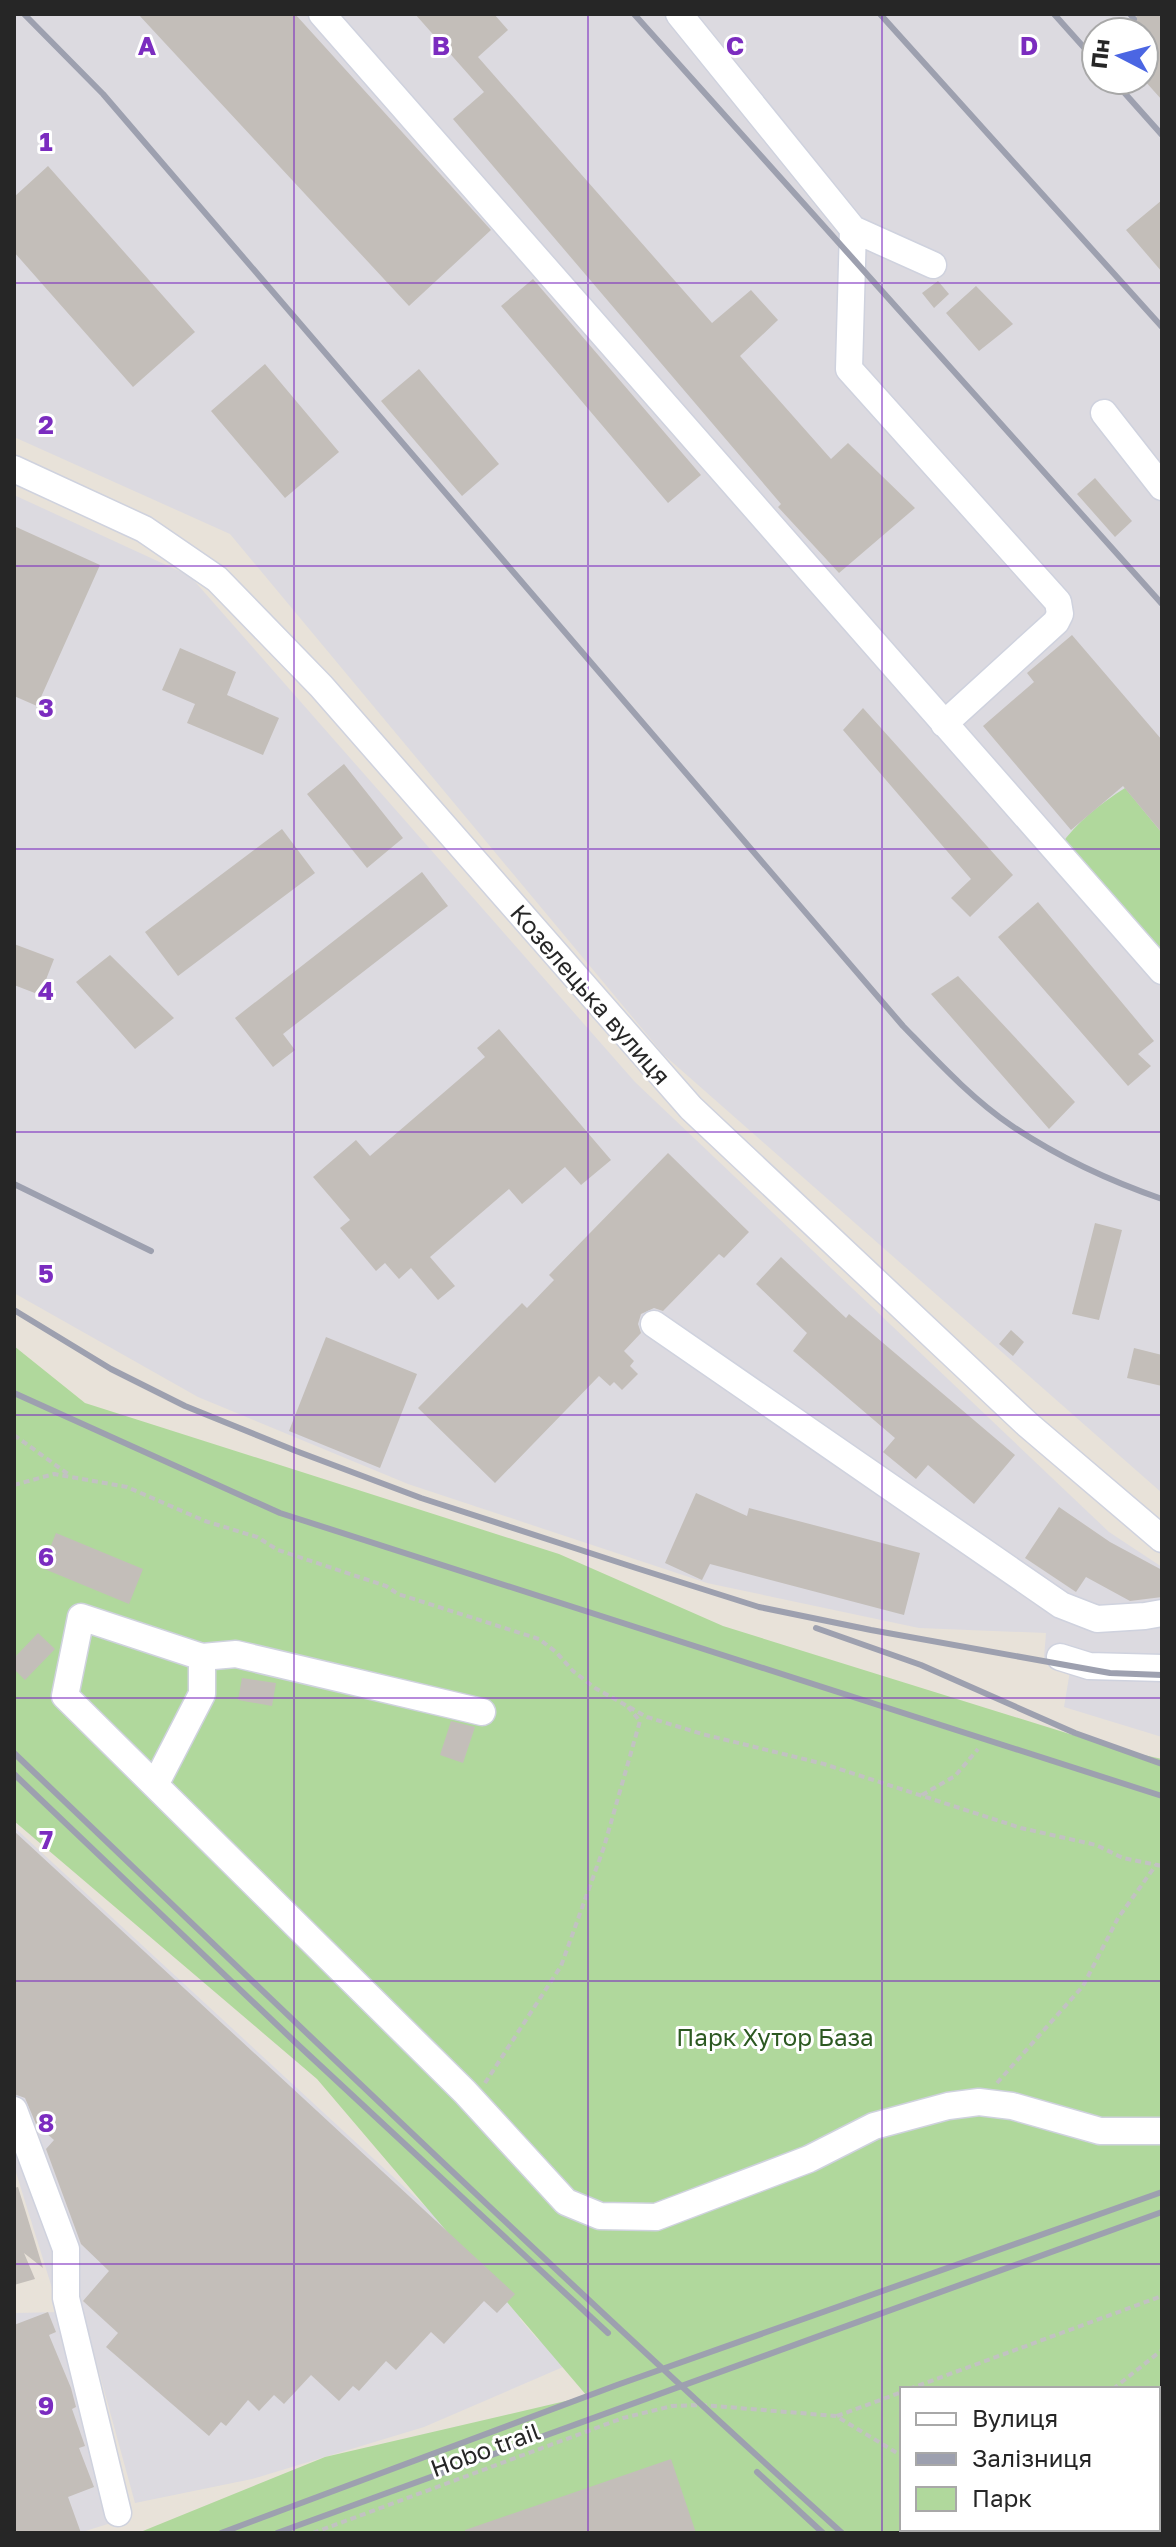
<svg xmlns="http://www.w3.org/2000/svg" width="1176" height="2547" viewBox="0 0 1176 2547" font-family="'Golos Text',sans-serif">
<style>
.industrial{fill:#dcdae0;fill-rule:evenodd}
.green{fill:#b0d89c;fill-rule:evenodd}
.building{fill:#c3beb9}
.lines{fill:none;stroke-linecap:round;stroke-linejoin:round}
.minor-casing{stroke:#cfd2de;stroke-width:29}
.path{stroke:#c2c2c2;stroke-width:4;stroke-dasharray:6 4;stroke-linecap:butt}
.minor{stroke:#fff;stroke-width:26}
.rail{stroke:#9da0af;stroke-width:6}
.grid{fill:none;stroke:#7b2cbf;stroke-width:2;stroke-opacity:0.55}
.labels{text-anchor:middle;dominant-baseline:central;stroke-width:6;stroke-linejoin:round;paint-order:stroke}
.street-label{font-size:24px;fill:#262626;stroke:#fff}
.park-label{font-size:24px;fill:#2c5921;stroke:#fff}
.grid-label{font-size:26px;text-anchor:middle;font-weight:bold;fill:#7b2cbf;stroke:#fff;stroke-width:6;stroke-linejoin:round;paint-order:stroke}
</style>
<rect width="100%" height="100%" fill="#e8e2d9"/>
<!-- industrial -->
<path class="industrial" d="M 14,14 L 1162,14 L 1162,1493 L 664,1055 L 230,534 L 14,437 ZM 1096,32 L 1144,32 L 1144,80 L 1096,80 Z
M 14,495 L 190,576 L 635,1082 L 1109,1532 L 1162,1567 L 1162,1737 L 1064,1707 L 1071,1665 L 1044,1658 L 1046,1633 L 919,1628 L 707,1583 L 408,1484 L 198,1397 L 14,1293 Z
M 14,1827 L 517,2291 L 520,2319 L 538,2340 L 549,2338 L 570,2364 L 424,2427 L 252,2479 L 135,2503 L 79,2299 L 57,2304 L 14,2166 Z
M 63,2312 L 111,2523 L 79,2533 L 14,2533 L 14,2313 Z"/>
<!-- green -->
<path class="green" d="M 1125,788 L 1162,833 L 1162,965 L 1060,846 C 1077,822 1100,804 1125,788 Z
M 14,1346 L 85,1403 L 559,1554 L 723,1626 L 1121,1750 L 1162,1759 L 1162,2533 L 138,2533 L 325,2457 L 587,2396 L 317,2079 L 14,1821 ZM 902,2389 L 1158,2389 L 1158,2529 L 902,2529 Z"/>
<!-- building -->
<path class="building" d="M 138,14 L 295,14 L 491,230 L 409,306 Z
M 415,14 L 494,14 L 508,30 L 478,57 L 712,323 L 751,290 L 778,320 L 740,356 L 831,459 L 848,443 L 915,508 L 839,573 L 778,507 L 781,504 L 453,119 L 484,92 Z
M 1139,14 L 1162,14 L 1162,100 L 1144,80 L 1144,32 L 1119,32 Z
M 48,166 L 195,332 L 133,387 L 14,252 L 14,197 Z
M 1162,200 L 1162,272 L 1126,230 Z
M 533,279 L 701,475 L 668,503 L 501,306 Z
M 938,281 L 949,294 L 934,308 L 922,293 Z
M 976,286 L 1013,324 L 979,351 L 946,313 Z
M 265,364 L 339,452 L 285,498 L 211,411 Z
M 419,369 L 499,464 L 462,496 L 381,401 Z
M 1095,478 L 1132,521 L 1115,537 L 1077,494 Z
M 14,526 L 100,565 L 37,706 L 14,696 Z
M 1072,635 L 1162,740 L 1162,833 L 1123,786 L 1071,830 L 983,726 L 1034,682 L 1027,673 Z
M 180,648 L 236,672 L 227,695 L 279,718 L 263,755 L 187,723 L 195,704 L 162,690 Z
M 863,708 L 1013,875 L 970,917 L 951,898 L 971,879 L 843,730 Z
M 344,764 L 403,838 L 367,868 L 307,794 Z
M 282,829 L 315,873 L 178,976 L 145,932 Z
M 422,872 L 448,906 L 283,1034 L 295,1050 L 273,1067 L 235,1018 Z
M 1038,902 L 1154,1041 L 1138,1054 L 1151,1066 L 1128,1086 L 998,937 Z
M 14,944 L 54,959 L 40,995 L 14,985 Z
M 110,955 L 174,1018 L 135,1049 L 76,982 Z
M 958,976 L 1075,1102 L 1049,1129 L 931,994 Z
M 499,1029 L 611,1160 L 581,1185 L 565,1167 L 522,1204 L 509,1189 L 430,1257 L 455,1286 L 438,1300 L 411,1268 L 399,1279 L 385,1263 L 376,1271 L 340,1228 L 350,1220 L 313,1177 L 356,1140 L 370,1156 L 485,1057 L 477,1048 Z
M 668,1153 L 749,1232 L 724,1258 L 719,1254 L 663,1311 L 654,1308 L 641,1314 L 638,1324 L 641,1333 L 624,1351 L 634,1361 L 630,1366 L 638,1374 L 622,1390 L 614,1382 L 610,1386 L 599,1376 L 495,1483 L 418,1408 L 522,1303 L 527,1308 L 554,1280 L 549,1275 Z
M 1095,1223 L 1122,1230 L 1099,1320 L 1072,1314 Z
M 781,1257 L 846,1318 L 849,1314 L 1015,1455 L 974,1504 L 928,1465 L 916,1479 L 883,1452 L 895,1438 L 793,1351 L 807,1333 L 756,1284 Z
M 1011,1330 L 1024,1342 L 1013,1356 L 999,1344 Z
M 326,1337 L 417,1374 L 380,1468 L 289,1431 Z
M 1134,1348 L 1162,1355 L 1162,1386 L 1127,1378 Z
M 696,1493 L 747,1516 L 749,1508 L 920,1553 L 904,1615 L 710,1564 L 702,1580 L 665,1563 Z
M 1059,1507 L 1110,1542 L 1162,1570 L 1162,1597 L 1130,1601 L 1086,1577 L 1076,1592 L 1025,1558 Z
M 56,1533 L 143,1569 L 129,1604 L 42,1568 Z
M 38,1633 L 55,1649 L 25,1680 L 14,1669 L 14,1658 Z
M 242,1678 L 276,1683 L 272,1706 L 238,1700 Z
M 451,1721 L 475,1727 L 463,1763 L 440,1755 Z
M 14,1831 L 515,2294 L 497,2313 L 484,2301 L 444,2344 L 431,2332 L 396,2370 L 386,2361 L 359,2391 L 353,2386 L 339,2401 L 311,2375 L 284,2404 L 274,2395 L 259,2411 L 248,2400 L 226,2426 L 221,2422 L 209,2436 L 106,2347 L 118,2333 L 83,2301 L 109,2271 L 81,2244 L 46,2149 L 54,2140 L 36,2124 L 25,2098 L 14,2094 Z
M 18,2187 L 43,2268 L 24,2253 L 35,2279 L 14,2285 L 14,2188 Z
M 48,2312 L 56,2332 L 49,2335 L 71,2388 L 76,2407 L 72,2409 L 85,2446 L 79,2448 L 94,2487 L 68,2497 L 81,2533 L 14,2533 L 14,2325 Z
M 671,2459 L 696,2533 L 465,2533 L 465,2530 Z"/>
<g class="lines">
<!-- minor casing -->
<g class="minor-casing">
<path id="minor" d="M 322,14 L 1162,971
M 679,14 L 853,229 L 933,265
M 853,229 L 849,369 L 1058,602 L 1060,614 L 1056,622 L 944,724
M 1104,413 L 1162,487
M 14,469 L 144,529 L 217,579 L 321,686 L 691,1108 L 1027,1424 L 1162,1539
M 654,1324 L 1061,1605 L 1097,1619 L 1145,1616 L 1162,1613
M 1060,1657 L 1089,1666 L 1162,1668
M 482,1712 L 236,1654 L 202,1657 L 81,1617 L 65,1696 L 465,2092 L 566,2202 L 600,2216 L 656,2217 L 809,2159 L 874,2126 L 948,2106 L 979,2102 L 1012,2106 L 1100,2131 L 1162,2131
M 155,1785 L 202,1694 L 202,1657
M 14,2110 L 66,2249 L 66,2298 L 118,2513"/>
</g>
<!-- path -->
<path class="path" d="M 14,1435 L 68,1474
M 14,1485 L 54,1474 L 127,1487 L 205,1521 L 257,1537 L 278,1550 L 386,1586 L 398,1594 L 539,1639 L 556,1652 L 573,1671 L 595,1688 L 647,1717 L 702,1734 L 824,1764 L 1021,1828 L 1096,1845 L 1123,1858 L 1162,1866
M 922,1795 L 955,1776 L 978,1749
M 485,2083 L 561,1966 L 604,1847 L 640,1721 L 628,1707
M 997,2083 L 1083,1986 L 1118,1918 L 1156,1865
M 909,2389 L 1162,2296
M 1113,2389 L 1162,2350
M 837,2416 L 902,2392
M 1022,2529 L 1029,2533
M 313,2533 L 623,2418 L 672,2406 L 702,2405 L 836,2416 L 902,2456"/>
<!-- minor -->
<use href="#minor" class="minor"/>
<!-- rail -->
<path class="rail" d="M 24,14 L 103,94 L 903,1026 C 937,1061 972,1099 1012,1126 C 1058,1157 1110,1181 1162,1199
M 634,14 L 1162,604
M 880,14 L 1162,327
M 1054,14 L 1096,61
M 1130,14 L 1134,19
M 1113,80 L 1162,135
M 14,1184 L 151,1251
M 14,1310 L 111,1369 L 185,1406 L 296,1451 L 421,1498 L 636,1568 L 759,1607 L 871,1630 L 1110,1673 L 1162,1675
M 14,1393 L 280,1513 L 1162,1796
M 816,1628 L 921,1665 L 1075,1733 L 1162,1764
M 14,1753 C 288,2015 561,2279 842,2533
M 14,1774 L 295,2042 L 608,2333
M 757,2472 L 823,2533
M 221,2533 L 617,2385 L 1162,2192
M 277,2533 C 572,2424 867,2319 1162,2212"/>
</g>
<!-- grid -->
<path class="grid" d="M 294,14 L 294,2533M 588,14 L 588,2533M 882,14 L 882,2533M 14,283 L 1162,283M 14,566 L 1162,566M 14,849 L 1162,849M 14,1132 L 1162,1132M 14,1415 L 1162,1415M 14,1698 L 1162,1698M 14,1981 L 1162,1981M 14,2264 L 1162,2264"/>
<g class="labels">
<!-- street labels -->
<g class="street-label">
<text transform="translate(591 994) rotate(49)">Козелецька вулиця</text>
<text transform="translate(485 2449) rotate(-20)">Hobo trail</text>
</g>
<!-- park labels -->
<g class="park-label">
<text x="775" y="2036">Парк Хутор База</text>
</g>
</g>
<g class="grid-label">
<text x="147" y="55">A</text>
<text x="441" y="55">B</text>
<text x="735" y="55">C</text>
<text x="1029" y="55">D</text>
<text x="46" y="151">1</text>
<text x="46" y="434">2</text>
<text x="46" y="717">3</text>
<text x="46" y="1000">4</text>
<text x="46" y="1283">5</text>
<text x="46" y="1566">6</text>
<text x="46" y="1849">7</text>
<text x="46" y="2132">8</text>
<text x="46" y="2415">9</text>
</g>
<!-- border -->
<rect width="1176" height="2547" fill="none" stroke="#262626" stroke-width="32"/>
<!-- legend -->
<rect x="900" y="2387" width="260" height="144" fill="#ffffff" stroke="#a8a8a8" stroke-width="2"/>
<rect x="916" y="2413" width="40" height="12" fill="#ffffff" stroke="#a8a8a8" stroke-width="2"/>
<text x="972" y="2427" font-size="24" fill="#262626">Вулиця</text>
<rect x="916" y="2453" width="40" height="12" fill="#9da0af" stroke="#a8a8a8" stroke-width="2"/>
<text x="972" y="2467" font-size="24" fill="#262626">Залізниця</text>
<rect x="916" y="2487" width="40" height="24" fill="#b0d89c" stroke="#a8a8a8" stroke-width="2"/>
<text x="972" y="2507" font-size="24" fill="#262626">Парк</text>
<!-- north arrow -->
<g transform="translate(1120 56) rotate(276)"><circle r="38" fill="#ffffff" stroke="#a8a8a8" stroke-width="2"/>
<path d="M0-6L14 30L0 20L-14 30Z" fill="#4b66e3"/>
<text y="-12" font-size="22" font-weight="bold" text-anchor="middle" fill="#262626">Пн</text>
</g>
</svg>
